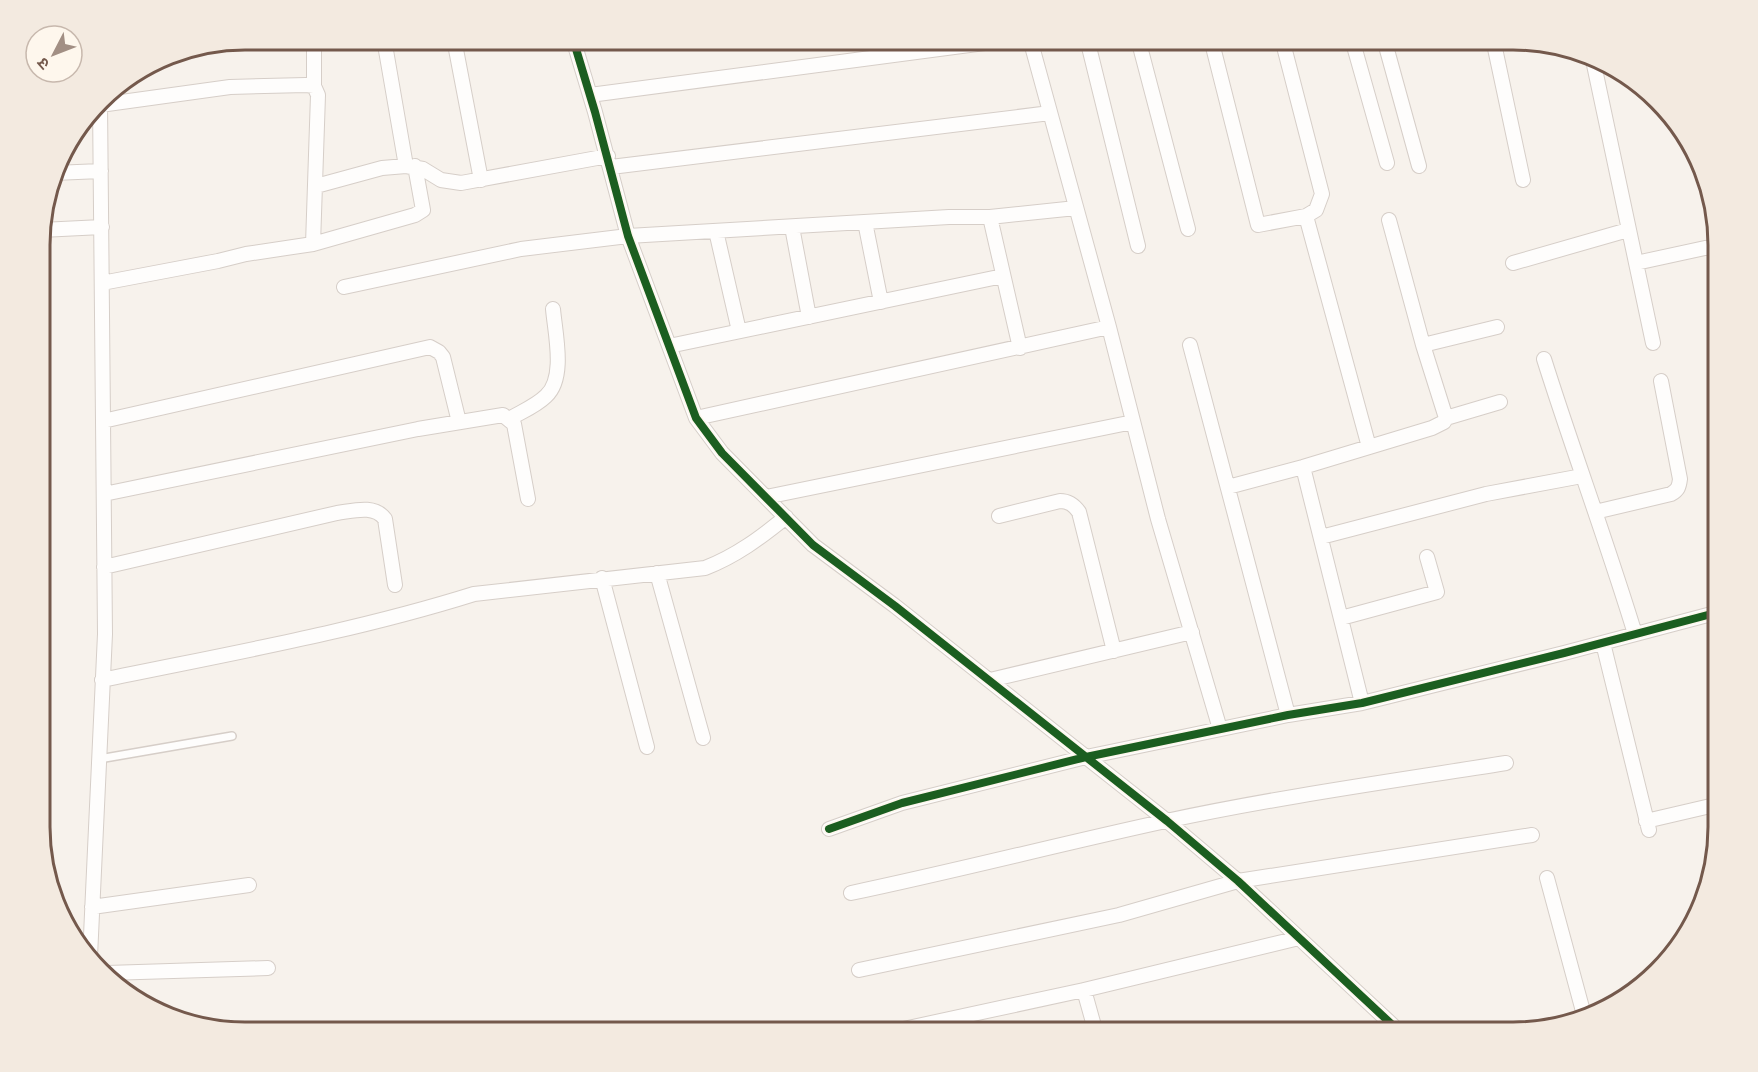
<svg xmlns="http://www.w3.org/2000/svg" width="1758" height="1072" viewBox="0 0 1758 1072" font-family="Rubik,'Noto Sans Devanagari',sans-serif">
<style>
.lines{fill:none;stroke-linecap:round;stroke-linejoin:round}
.lane-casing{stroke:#d6cec8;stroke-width:10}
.street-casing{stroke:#d6cec8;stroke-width:16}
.lane{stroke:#fefdfc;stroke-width:7}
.street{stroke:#fefdfc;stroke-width:14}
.cycleway-casing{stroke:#fef7ed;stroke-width:11}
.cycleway{stroke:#1b5e20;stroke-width:8}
.rim{fill:none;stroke:#74594c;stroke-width:3}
</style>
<rect width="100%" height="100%" fill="#f7f2ec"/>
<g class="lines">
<!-- lane casing -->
<g class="lane-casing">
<path id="lane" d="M 99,759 L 232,736"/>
</g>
<!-- street casing -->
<g class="street-casing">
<path id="street" d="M 384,39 L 406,166
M 454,39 L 481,180
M 573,39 L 595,112 L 628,236 L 696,418 L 722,453 L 813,545 L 895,606 L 1167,821 L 1238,881 L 1401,1033
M 899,39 L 902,54
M 1030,39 L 1109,327 L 1158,519 L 1220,729
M 1087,39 L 1138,246
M 1138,39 L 1188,229
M 1211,39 L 1258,225 L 1306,216 L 1369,447
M 1282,39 L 1322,194 L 1316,210 L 1306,216
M 1352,39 L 1387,163
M 1384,39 L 1419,166
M 1493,39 L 1523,180
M 1593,60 L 1653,343
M 314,86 L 314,39
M 590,95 L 992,42
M 100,105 L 230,87 L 306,85 L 314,86 L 318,95 L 313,244
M 611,167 L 1050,113
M 54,173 L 101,171
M 316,186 L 382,168 L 406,166 L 423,169 L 441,180 L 461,183 L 608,156
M 990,217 L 1020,348
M 865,222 L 881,302
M 792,227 L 809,317
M 41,230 L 102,227
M 716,231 L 739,331
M 1513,263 L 1628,230
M 1636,263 L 1705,248 L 1719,247
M 102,283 L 218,261 L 246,254 L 313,244 L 415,215 L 423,210 L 415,166
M 344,287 L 521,249 L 628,236 L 949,217 L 990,217 L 1076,208
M 1190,345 L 1288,715
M 1423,345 L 1497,327
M 669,346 L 1003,276
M 1544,359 C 1573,451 1607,542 1635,634
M 696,418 L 1109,327
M 1446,418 L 1500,402
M 509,419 C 521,412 536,406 546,396 C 566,378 555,333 553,309
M 103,421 L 430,347 L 439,352 L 443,357 L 459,422
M 1303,467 L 1362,703
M 1228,487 L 1303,467 L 1432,428 L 1444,422 L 1446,418 L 1423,345 L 1389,220
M 104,494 L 418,429 L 503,415 L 514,424 L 528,499
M 766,497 L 1133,422
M 1595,512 L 1671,494 C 1678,490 1679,487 1680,479 L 1661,381
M 999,516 L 1060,501 C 1069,501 1074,505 1079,512 L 1114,651
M 1321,537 L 1486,494 L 1582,476
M 104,567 L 337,513 C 353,511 374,504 385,519 L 395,585
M 657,573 L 703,738
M 602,578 L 647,747
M 1341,618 L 1437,592 L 1427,557
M 1603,643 L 1649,830
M 102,680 C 227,654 353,632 474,594 L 705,568 C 736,556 760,538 786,517
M 990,680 L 1192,632
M 1646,821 L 1719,804
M 829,829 L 902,803 L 1086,757 L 1288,715 L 1362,703 L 1564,653 L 1719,612
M 1547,878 L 1584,1015
M 851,893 C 956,871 1060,844 1166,821 C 1278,797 1393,781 1506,763
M 92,907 L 249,885
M 90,957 L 105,634 L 100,102
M 859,970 L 1119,915 L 1238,881 L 1532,835
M 107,973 L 268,968
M 1084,990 L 1096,1033
M 885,1033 L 1084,990 L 1299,938"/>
</g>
<!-- lane -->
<use href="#lane" class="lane"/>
<!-- street -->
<use href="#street" class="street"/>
<!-- cycleway casing -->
<g class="cycleway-casing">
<path id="cycleway" d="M 573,39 L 595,112 L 628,236 L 696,418 L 722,453 L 813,545 L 895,606 L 1167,821 L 1238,881 L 1401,1033
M 829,829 L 902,803 L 1086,757 L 1288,715 L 1362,703 L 1564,653 L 1719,612"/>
</g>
<!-- cycleway -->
<use href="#cycleway" class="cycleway"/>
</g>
<!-- crop -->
<path d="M0 0H1758V1072H0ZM245 50H1513A195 195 0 0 1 1708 245V827A195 195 0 0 1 1513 1022H245A195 195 0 0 1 50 827V245A195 195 0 0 1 245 50Z" fill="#f3eae0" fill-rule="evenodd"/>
<path class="rim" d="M245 50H1513A195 195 0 0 1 1708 245V827A195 195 0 0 1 1513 1022H245A195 195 0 0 1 50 827V245A195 195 0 0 1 245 50Z"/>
<!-- north arrow -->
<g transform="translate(54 54) rotate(228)"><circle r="28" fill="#fef7ed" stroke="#c7b8ad" stroke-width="1.5"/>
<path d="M0-4.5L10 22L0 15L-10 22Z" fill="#a28f84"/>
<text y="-9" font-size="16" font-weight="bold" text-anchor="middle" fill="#74594c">उ</text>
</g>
</svg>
